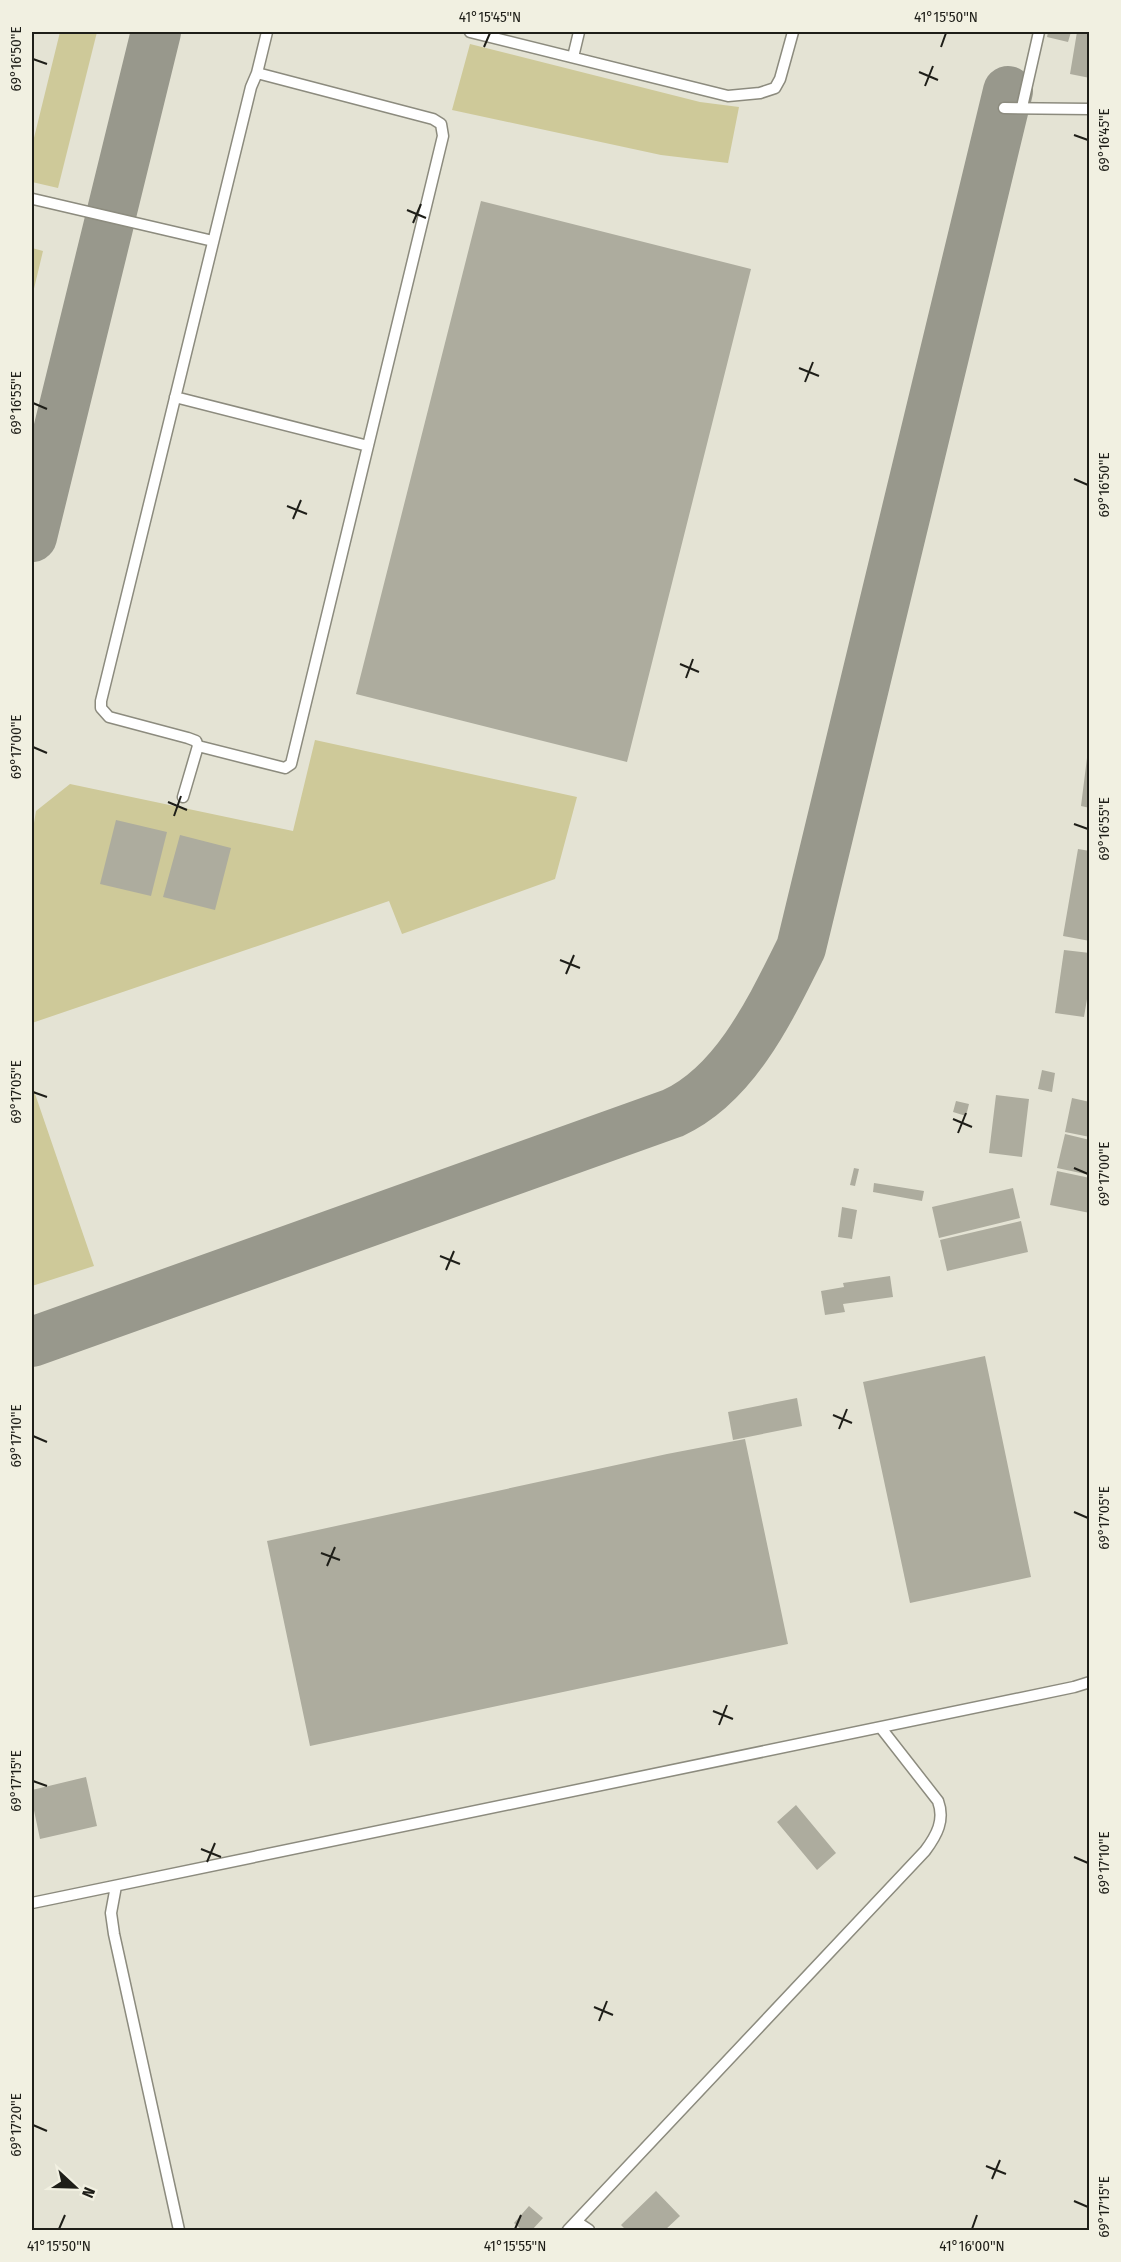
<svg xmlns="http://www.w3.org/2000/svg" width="1121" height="2262" viewBox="0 0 1121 2262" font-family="'Fira Sans Condensed',sans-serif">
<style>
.green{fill:#cec999}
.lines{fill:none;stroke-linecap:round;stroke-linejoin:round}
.taxiway{stroke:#98988c;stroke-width:50}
.building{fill:#adac9e}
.service-casing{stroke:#8c8b7e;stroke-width:13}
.service{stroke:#fff;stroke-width:10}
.ticks{fill:none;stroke:#1e1e18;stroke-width:2}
.neatline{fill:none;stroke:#1e1e18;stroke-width:2}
.ticks-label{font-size:15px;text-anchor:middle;fill:#1e1e18}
</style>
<rect width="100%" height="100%" fill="#e4e3d4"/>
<!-- green -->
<path class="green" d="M 60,32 L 97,32 L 58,188 L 32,182 L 32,146 Z
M 470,44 L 700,102 L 739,107 L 728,163 L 661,155 L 452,110 Z
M 32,248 L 43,251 L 32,297 Z
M 315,740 L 577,797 L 555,879 L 402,934 L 389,901 L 32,1023 L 32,835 L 36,811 L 70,784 L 293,831 Z
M 32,1085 L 94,1266 L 32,1286 L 32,1084 Z"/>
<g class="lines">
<!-- taxiway -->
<path class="taxiway" d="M 32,537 L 156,32
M 32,1342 L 673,1113 C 736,1084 771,1008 801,948 L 1008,91"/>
</g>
<!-- building -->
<path class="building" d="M 1048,32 L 1071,32 L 1068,42 L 1047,37 Z
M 1077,32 L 1090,32 L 1090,78 L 1070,74 Z
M 481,201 L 751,269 L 627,762 L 356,694 Z
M 1088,750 L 1090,750 L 1090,808 L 1081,806 Z
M 116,820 L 167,832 L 151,896 L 100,884 Z
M 180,835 L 231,848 L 215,910 L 163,897 Z
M 1078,849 L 1090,851 L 1090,941 L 1063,936 Z
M 1064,950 L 1090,953 L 1090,981 L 1084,1017 L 1055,1013 Z
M 1042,1070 L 1055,1073 L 1052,1092 L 1038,1089 Z
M 996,1095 L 1029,1099 L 1022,1157 L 989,1153 Z
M 1072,1098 L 1090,1102 L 1090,1137 L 1065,1132 Z
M 956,1101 L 969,1104 L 966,1116 L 953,1112 Z
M 1065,1134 L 1090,1140 L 1090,1175 L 1057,1168 Z
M 854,1168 L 859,1169 L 855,1186 L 850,1185 Z
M 1057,1171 L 1090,1178 L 1090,1213 L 1050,1205 Z
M 874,1183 L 924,1191 L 922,1201 L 873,1192 Z
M 1013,1188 L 1020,1218 L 939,1238 L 932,1207 Z
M 842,1207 L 857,1210 L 852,1239 L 838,1237 Z
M 1021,1221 L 1028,1252 L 947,1271 L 940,1240 Z
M 890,1276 L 893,1297 L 843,1304 L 845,1312 L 825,1315 L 821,1291 L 844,1287 L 843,1283 Z
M 985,1356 L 1031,1577 L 910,1603 L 863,1382 Z
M 797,1398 L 802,1426 L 733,1440 L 728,1412 Z
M 745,1439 L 788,1644 L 310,1746 L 267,1541 L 667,1454 Z
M 86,1777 L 97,1826 L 40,1839 L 32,1801 L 32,1790 Z
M 796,1805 L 836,1853 L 817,1870 L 777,1822 Z
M 656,2191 L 680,2216 L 665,2230 L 626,2230 L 621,2225 Z
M 529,2206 L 543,2218 L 532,2230 L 522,2230 L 514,2223 Z"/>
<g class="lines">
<!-- service casing -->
<g class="service-casing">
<path id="service" d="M 470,32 L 728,96 L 760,93 L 775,88 L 780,79 L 793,32
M 573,57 L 579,32
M 1022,107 L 1039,32
M 1004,108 L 1090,109
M 33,199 L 213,241
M 175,397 L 368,446
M 198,746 L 196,741 L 188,738 L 109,717 L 101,708 L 101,701 L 251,87 L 257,73
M 183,797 L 198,746 L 277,766 L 285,768 L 291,764 L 443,136 L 441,124 L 433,119 L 257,73 L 267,32
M 116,1886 L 111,1913 L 114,1934 L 179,2230
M 32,1903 L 1074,1687 L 1090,1682
M 577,2222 L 589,2230
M 568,2230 L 925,1851 C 937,1835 945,1820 938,1801 L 881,1728"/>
</g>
<!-- service -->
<use href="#service" class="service"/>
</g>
<!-- ticks -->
<path class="ticks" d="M 484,47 L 490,33M 941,47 L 946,33M 33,59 L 47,64M 919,72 L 938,80M 925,86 L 933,66M 1074,135 L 1088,140M 407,210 L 426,218M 413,223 L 421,204M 799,368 L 819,376M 805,382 L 813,362M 33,403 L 47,409M 1074,479 L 1088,485M 287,506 L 307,514M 293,519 L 301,500M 680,664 L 699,672M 686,678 L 693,659M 33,747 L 47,753M 168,802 L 187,810M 174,816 L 181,796M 1074,824 L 1088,829M 560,960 L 580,968M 566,974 L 574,955M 33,1092 L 47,1097M 953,1119 L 972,1127M 958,1133 L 966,1113M 1074,1168 L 1088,1174M 440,1256 L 460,1264M 446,1270 L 454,1251M 833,1415 L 852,1423M 839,1429 L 847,1409M 33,1436 L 47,1442M 1074,1512 L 1088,1518M 321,1553 L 340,1560M 327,1566 L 335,1547M 713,1711 L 733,1719M 719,1725 L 727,1705M 33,1781 L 47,1786M 201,1849 L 221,1857M 1074,1857 L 1088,1863M 207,1862 L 215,1843M 594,2007 L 613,2015M 599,2021 L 607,2001M 33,2125 L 47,2131M 986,2166 L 1006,2174M 992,2179 L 1000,2160M 1074,2201 L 1088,2207M 59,2229 L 65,2215M 515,2229 L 521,2215M 972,2229 L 977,2215"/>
<!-- border -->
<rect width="1121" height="2262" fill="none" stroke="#f1f0e1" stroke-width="66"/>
<!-- north arrow -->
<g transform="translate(75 2187) rotate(112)" stroke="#f1f0e1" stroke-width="4.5" paint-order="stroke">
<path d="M0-4.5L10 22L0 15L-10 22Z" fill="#1e1e18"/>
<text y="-9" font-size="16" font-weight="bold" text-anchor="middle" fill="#1e1e18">N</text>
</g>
<rect x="33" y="33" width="1055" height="2196" class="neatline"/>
<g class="ticks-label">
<text x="490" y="22">41°15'45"N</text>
<text x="946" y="22">41°15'50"N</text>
<text transform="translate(16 59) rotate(-90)" y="5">69°16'50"E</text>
<text transform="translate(1104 140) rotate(-90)" y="5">69°16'45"E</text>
<text transform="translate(16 403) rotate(-90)" y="5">69°16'55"E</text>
<text transform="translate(1104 485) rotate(-90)" y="5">69°16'50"E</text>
<text transform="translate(16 747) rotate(-90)" y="5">69°17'00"E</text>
<text transform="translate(1104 829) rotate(-90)" y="5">69°16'55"E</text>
<text transform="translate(16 1092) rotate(-90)" y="5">69°17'05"E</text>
<text transform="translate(1104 1174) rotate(-90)" y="5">69°17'00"E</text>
<text transform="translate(16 1436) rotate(-90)" y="5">69°17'10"E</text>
<text transform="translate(1104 1518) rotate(-90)" y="5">69°17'05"E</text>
<text transform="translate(16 1781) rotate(-90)" y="5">69°17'15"E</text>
<text transform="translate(1104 1863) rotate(-90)" y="5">69°17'10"E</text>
<text transform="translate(16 2125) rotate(-90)" y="5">69°17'20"E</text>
<text transform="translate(1104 2207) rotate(-90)" y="5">69°17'15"E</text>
<text x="59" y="2251">41°15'50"N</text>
<text x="515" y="2251">41°15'55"N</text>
<text x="972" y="2251">41°16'00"N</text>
</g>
</svg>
